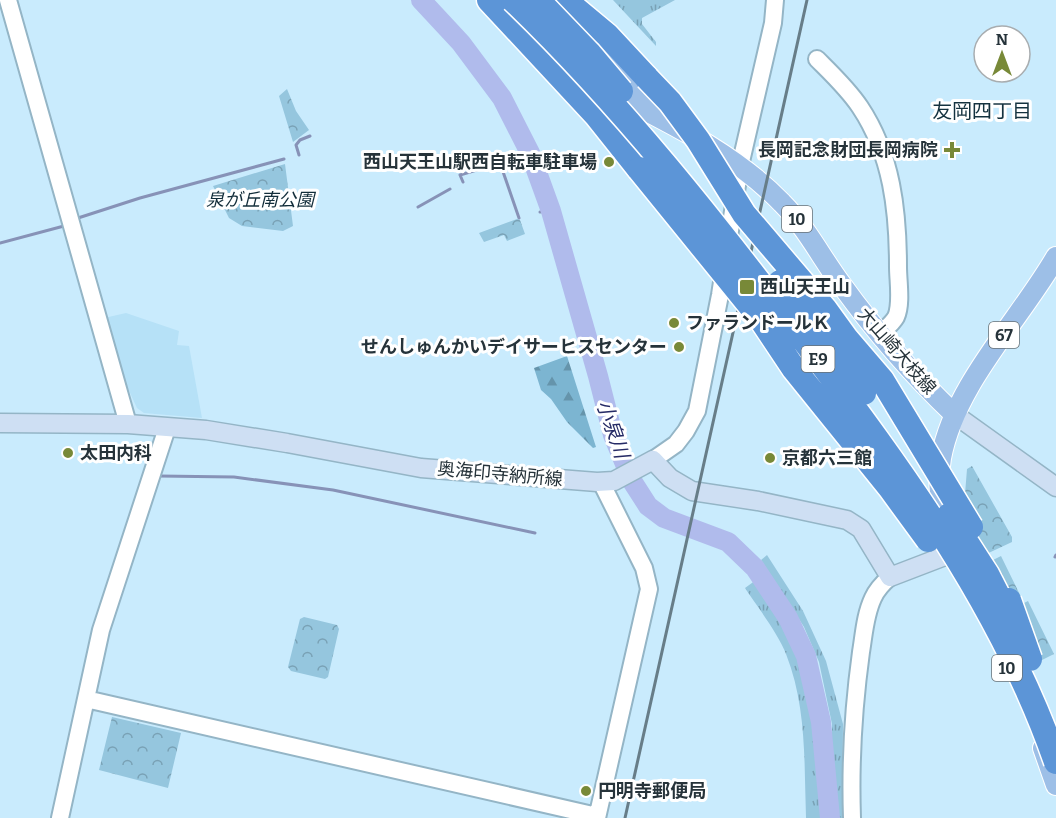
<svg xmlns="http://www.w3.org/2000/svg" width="1056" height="818" viewBox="0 0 1056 818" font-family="Bitter,'Noto Sans JP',serif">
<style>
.built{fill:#b6e1f7}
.grass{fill:url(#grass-tufts)}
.forest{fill:url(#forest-firs)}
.park{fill:url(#park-crowns)}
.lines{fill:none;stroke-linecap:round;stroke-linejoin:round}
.stream{stroke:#8792b7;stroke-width:3}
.river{stroke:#b0bbec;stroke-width:20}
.tertiary-casing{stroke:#94b5c6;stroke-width:20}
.secondary-casing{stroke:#94b5c6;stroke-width:21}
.primary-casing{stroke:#fff;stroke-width:22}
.motorway-casing{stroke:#fff;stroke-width:27}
.tertiary{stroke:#fff;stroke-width:16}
.secondary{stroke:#cedff3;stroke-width:18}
.primary{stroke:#9dbfe7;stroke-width:20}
.motorway{stroke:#5c95d7;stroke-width:24}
.rail{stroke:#677d88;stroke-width:3}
.motorway-bridge-casing{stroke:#fff;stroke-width:27;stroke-linecap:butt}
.motorway-bridge{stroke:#5c95d7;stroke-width:24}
.poi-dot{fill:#788938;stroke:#fff;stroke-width:2}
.labels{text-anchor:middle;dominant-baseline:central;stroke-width:6;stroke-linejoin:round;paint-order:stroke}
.shield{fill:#fff;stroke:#677075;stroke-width:1.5}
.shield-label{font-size:16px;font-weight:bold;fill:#26333a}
.poi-label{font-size:18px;font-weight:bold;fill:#26333a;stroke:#fff;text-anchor:start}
.park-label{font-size:18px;font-style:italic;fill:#122d3a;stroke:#fff}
.street-label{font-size:18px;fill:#26333a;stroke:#fff}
.neighbourhood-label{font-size:20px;fill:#14323f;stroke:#fff}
.water-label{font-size:20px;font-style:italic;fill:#262b66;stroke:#fff}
</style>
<defs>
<pattern id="grass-tufts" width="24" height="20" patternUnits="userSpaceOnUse" patternTransform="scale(1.5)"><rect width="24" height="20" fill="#95c6de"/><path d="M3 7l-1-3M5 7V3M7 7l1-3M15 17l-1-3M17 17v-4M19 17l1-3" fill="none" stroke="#79a1b5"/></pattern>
<pattern id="forest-firs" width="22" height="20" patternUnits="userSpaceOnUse" patternTransform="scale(1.5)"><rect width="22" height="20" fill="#7cb5d1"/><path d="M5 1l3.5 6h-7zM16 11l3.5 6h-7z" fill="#6594ab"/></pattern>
<pattern id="park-crowns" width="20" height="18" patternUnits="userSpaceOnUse" patternTransform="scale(1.5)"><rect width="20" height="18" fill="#95c6de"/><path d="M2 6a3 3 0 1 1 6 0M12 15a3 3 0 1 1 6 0" fill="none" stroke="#79a1b5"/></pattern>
</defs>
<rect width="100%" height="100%" fill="#c9ebfd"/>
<!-- built -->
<path class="built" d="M 126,313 L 179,331 L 177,345 L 189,346 L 202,418 L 144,413 L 137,408 L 120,371 L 104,318 Z"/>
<!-- grass -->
<path class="grass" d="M 613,0 L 675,0 L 642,18 L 642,24 L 656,42 L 656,46 Z
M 767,555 L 803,611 L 826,661 L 843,724 L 842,818 L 833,818 L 832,793 L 832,724 L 819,662 L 804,627 L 761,560 Z
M 756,580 L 762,584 C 770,595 779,607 785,619 C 807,661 818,711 822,758 C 823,778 821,798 823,818 L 806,818 C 804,763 807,707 786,654 C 779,635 757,606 745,588 Z"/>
<!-- forest -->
<path class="forest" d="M 567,356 L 596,447 L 593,448 L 567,422 L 551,399 L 541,390 L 534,368 Z"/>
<!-- park -->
<path class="park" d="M 287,89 L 296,111 L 309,130 L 293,142 L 279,96 Z
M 285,164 L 293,226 L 283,231 L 242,226 L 229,218 L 213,186 Z
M 517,219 L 520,220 L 525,234 L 507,241 L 504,235 L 484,242 L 479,233 Z
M 972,466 L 1012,537 L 1012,542 L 980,557 L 965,494 L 967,469 Z
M 1001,556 L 1024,603 L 1028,601 L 1054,654 L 1026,668 L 977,568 Z
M 304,617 L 337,625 L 339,629 L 328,677 L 325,679 L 291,671 L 288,667 L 300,619 Z
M 112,717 L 181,733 L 168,788 L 99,770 Z"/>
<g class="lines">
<!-- stream -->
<path class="stream" d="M 299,155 L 296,145 L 300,140 L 310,136
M 463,182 L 460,175 L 500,163 L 519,218
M 418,207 L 450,189
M 540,212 L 551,211
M 78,218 L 140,198 L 284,159
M 0,243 L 64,226
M 159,476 L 234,477 L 333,490 L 535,533
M 1055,557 L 1056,555"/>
<!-- river -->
<path class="river" d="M 421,0 L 461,43 L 502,98 L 530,153 L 551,211 L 598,376 L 613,435 L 632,481 L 648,506 L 664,518 L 728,542 L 755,568 L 788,618 L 806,656 L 821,722 L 830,818"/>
<!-- tertiary casing -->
<g class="tertiary-casing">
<path id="tertiary" d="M 8,0 L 128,424
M 817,59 C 832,74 848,89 860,107 C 892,155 898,211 898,267 C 898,281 902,304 896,317 C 892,324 885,329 880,334
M 653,460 L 676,444 L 686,431 L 697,411 L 720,295 L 740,166 L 773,23 L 775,0
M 86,699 L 597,816
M 60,818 L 101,630 L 167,428
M 597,818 L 649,589 L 644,568 L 601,482
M 852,818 C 850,760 853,710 861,652 C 864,634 865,615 873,598 C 877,589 883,583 890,577"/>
</g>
<!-- secondary casing -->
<g class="secondary-casing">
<path id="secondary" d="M 954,414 L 1056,487
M 0,423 L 128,424 L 206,430 L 287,443 L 421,468 L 597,482 L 614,481 L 653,460 L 670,478 L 692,491 L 758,501 L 847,520 L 861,529 L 890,577 L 950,554"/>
</g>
<!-- primary casing -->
<g class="primary-casing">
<path id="primary" d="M 600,54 L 662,108
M 627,101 C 682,129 739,158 782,203 C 806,227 821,257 841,284 C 875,331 912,374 954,414
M 945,530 C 941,507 937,481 941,458 C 955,384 1019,321 1056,257
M 1043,748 L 1056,785"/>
</g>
<!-- motorway casing -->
<g class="motorway-casing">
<path id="motorway" d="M 489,0 L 596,115 L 639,169
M 565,0 L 607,35 L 647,78"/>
</g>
<!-- tertiary -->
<use href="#tertiary" class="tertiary"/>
<!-- secondary -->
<use href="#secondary" class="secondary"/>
<!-- primary -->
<use href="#primary" class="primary"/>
<!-- motorway -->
<use href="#motorway" class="motorway"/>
<!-- rail -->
<path class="rail" d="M 625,818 L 807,0"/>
<!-- motorway-bridge casing -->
<g class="motorway-bridge-casing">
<path id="motorway-bridge" d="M 513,0 C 621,104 714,222 805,342 C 903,472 1002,606 1056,762
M 538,0 L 589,53 L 621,91
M 647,78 L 670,102 L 698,140 L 744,214 L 825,309 L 846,338 L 882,380 L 971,527
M 639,169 L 760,318 L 794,369 L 890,488 L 928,540
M 780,282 L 864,393
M 949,515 L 987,574 L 1010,619
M 1009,600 L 1030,659"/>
</g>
<!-- motorway-bridge -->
<use href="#motorway-bridge" class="motorway-bridge"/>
</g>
<!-- markers -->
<g class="poi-dot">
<path d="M949 141h6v6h6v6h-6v6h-6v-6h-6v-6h6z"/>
<circle cx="609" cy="162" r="6"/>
<rect x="739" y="279" width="16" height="16" rx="3"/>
<circle cx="674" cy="323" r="6"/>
<circle cx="679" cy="347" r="6"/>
<circle cx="68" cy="453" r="6"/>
<circle cx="770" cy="458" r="6"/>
<circle cx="586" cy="791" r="6"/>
</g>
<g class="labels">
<!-- shield labels -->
<g class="shield">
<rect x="782" y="206" width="30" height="26" rx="4.5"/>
<rect x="989" y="322" width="30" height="26" rx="4.5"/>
<rect x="801.5" y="346" width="33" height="26" rx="4.5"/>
<rect x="992" y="655" width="30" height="26" rx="4.5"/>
</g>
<g class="shield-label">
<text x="797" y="219">10</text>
<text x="1004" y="335">67</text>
<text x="818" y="359">E9</text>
<text x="1007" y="668">10</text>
</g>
<!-- poi labels -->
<g class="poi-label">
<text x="938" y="150" text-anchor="end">長岡記念財団長岡病院</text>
<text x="597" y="162" text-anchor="end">西山天王山駅西自転車駐車場</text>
<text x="760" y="287">西山天王山</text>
<text x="686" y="323">ファランドールＫ</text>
<text x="667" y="347" text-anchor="end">せんしゅんかいデイサーヒスセンター</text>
<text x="80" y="453">太田内科</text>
<text x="782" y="458">京都六三館</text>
<text x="598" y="791">円明寺郵便局</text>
</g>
<!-- park labels -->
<g class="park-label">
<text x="260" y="200">泉が丘南公園</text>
</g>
<!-- street labels -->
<g class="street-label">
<text transform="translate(897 351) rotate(49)">大山崎大枝線</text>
<text transform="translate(500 474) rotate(5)">奥海印寺納所線</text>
</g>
<!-- neighbourhood labels -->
<g class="neighbourhood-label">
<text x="982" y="111">友岡四丁目</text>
</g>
<!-- water labels -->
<g class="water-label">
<text transform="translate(613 429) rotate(71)">小泉川</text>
</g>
</g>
<!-- north arrow -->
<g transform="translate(1002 54)"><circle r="28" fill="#ffffff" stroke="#a8adb0" stroke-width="1.5"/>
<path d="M0-4.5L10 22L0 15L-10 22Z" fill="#788938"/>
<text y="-9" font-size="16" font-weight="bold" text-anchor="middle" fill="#26333a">N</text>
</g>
</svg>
